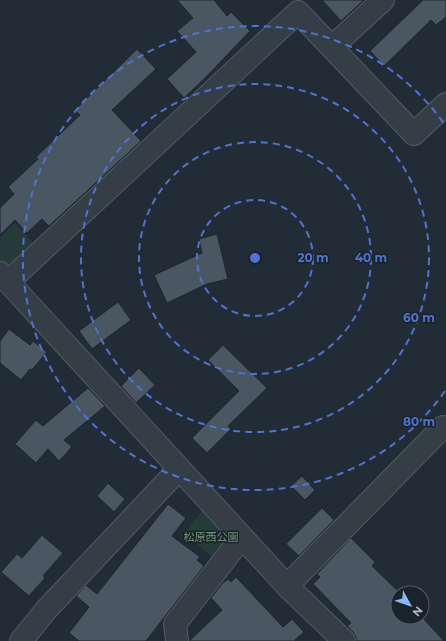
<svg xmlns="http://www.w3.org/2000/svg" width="446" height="641" viewBox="0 0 446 641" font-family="Montserrat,'Noto Sans JP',sans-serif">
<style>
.green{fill:#263a39}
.building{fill:#4a5661;stroke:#1c252d}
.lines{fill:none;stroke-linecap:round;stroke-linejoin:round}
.minor-casing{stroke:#525c64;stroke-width:24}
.minor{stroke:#353e46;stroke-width:22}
.ring{fill:none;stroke:#5073d1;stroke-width:2;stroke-dasharray:7 5}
.labels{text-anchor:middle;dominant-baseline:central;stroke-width:3;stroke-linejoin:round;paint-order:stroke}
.park-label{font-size:11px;fill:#709675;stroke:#1a232b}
.centre{fill:#5073d1;stroke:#1a232b;stroke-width:2}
.ring-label{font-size:12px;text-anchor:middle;font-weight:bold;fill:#5073d1;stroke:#1a232b;stroke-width:3;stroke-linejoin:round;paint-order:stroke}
</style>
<rect width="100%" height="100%" fill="#222c36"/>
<!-- green -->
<path class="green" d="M 15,223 L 38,248 L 22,262 L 3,264 L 0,260 L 0,237 Z
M 203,510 L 224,529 L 227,542 L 213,558 L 184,533 Z"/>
<!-- building -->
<path class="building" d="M 177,0 L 214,0 L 227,16 L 231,12 L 250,31 L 207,76 L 184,98 L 167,79 L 196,52 L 177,31 L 193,18 Z
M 322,0 L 364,0 L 341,21 Z
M 423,0 L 446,0 L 446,17 L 436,25 L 431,20 L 384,66 L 370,51 Z
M 137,49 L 156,69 L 112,110 L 141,141 L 49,226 L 42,219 L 27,233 L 15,220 L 0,235 L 0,208 L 14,194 L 8,187 L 38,159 L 36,157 L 80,115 L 75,110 Z
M 217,234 L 228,279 L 207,284 L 167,303 L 154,275 L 202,253 L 199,239 Z
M 118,302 L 131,320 L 92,349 L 79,331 Z
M 9,329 L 30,345 L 33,341 L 47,352 L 32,370 L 30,369 L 21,380 L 0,363 L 0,341 Z
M 223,345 L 267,388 L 228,426 L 231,429 L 207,453 L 192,438 L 239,391 L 208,360 Z
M 139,368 L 155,385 L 136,403 L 121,386 Z
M 88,388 L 105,406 L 64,440 L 72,447 L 59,461 L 48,449 L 36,463 L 15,444 L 36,420 L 43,426 Z
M 302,476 L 315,490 L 305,500 L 291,486 Z
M 108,483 L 125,499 L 114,512 L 97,496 Z
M 168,504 L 186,518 L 172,536 L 200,557 L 197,560 L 204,566 L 146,641 L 79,641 L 69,633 L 89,607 L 76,596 L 86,585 L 97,594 Z
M 322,508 L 334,520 L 299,556 L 286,544 Z
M 42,535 L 63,553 L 43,576 L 45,578 L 29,596 L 1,572 L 17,554 L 22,558 Z
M 351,538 L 375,562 L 372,566 L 400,593 L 398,593 L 398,617 L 422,617 L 444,641 L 356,641 L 356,637 L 353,632 L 347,626 L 351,623 L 313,584 L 320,577 L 317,574 Z
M 236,577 L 283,627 L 292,619 L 304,632 L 295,640 L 296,641 L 189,641 L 222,610 L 211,598 L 224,581 L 225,582 L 228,579 L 231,582 Z"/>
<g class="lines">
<!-- minor casing -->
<g class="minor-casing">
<path id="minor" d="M 332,47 L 383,0
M 0,273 L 287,586 L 344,641
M 8,282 L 298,12 L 414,134 L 446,104
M 287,586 L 443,427
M 21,641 L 46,610 L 179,469
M 177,641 L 175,624 L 242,537"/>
</g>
<!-- minor -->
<use href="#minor" class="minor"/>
</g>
<!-- distance rings -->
<g class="ring">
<circle cx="255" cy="258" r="58"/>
<circle cx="255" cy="258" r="116"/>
<circle cx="255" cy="258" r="174"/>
<path d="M445 391A232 232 0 1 1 445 125"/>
</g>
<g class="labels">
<!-- park labels -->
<g class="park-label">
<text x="211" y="537">松原西公園</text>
</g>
</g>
<circle cx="255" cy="258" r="6" class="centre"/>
<g class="ring-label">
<text x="313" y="262">20 m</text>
<text x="371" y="262">40 m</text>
<text x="419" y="322">60 m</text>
<text x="419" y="426">80 m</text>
</g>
<!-- north arrow -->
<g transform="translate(410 605) rotate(130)"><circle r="19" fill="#1a232b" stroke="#565f68"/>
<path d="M0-3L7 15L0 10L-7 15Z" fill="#88b9ef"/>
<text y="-6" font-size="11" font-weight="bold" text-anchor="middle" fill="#afb9c3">N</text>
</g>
</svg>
